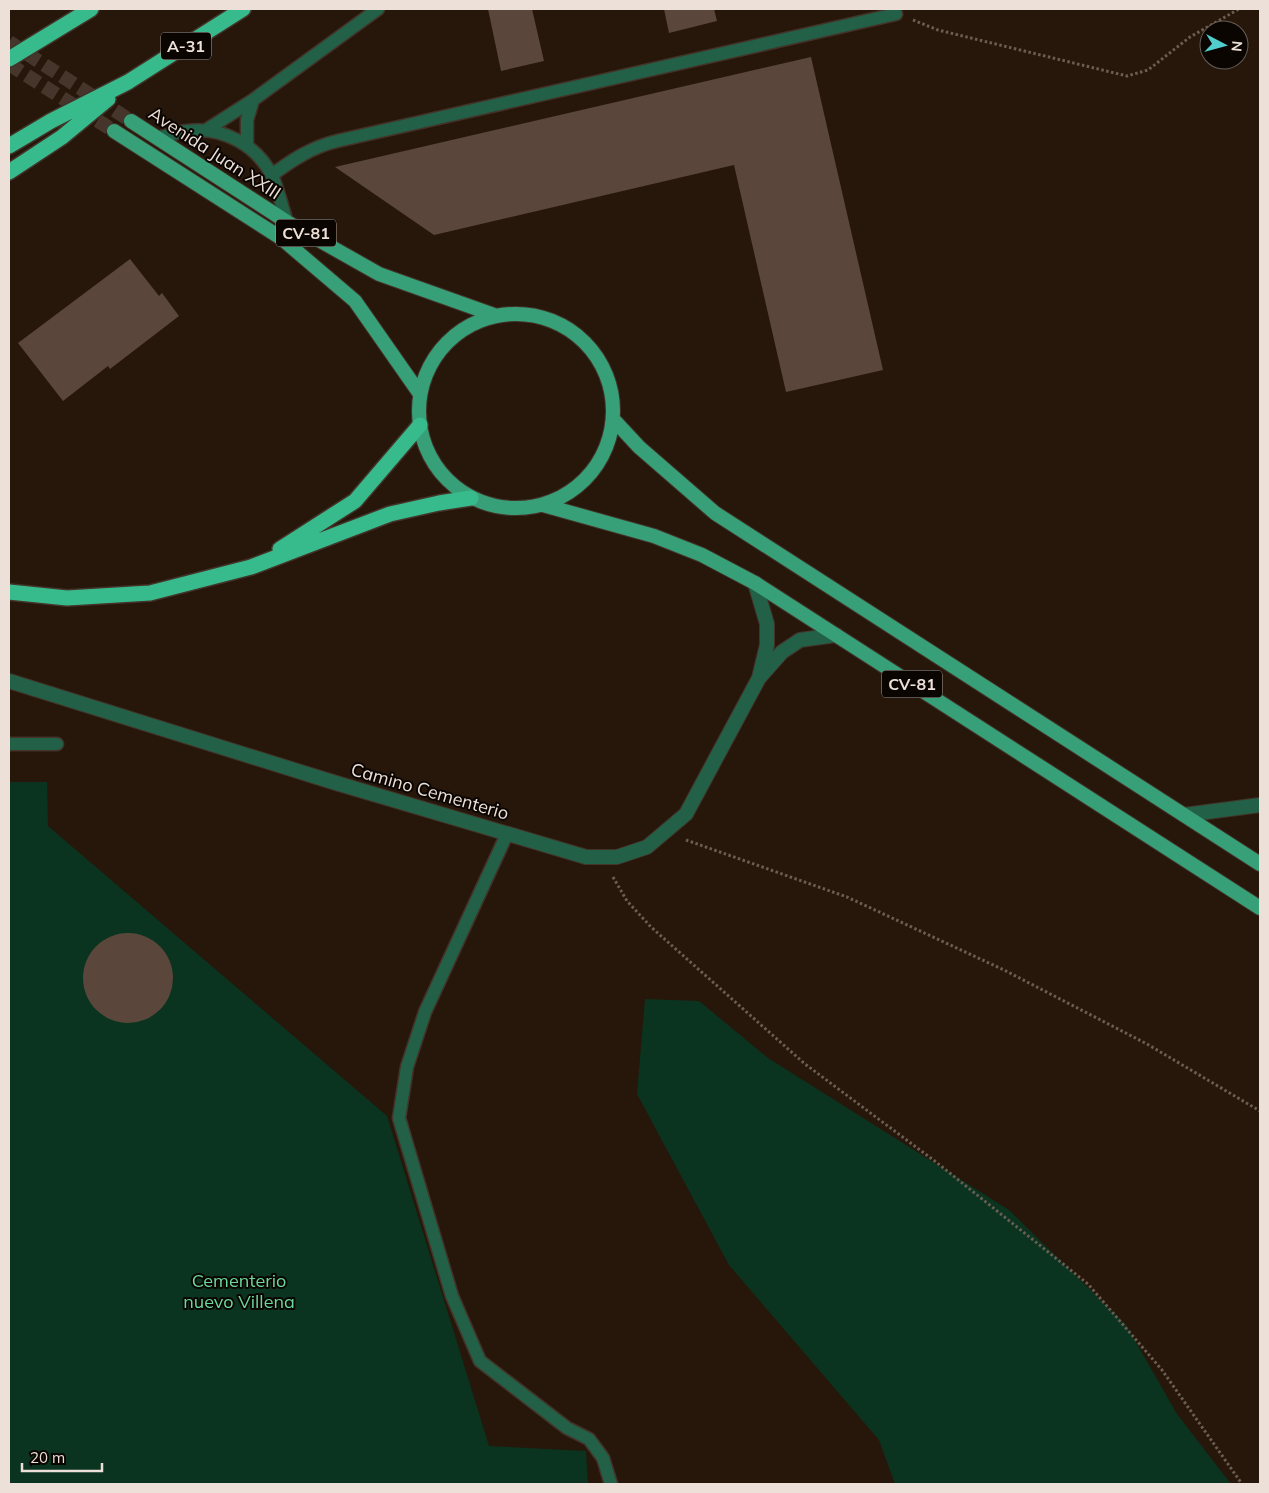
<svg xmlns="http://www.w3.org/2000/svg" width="1269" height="1493" viewBox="0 0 1269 1493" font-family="Mulish,sans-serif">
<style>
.green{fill:#0a341f}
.building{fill:#5a463a}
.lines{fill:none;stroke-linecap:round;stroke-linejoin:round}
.primary-tunnel{stroke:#45352a;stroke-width:14;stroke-dasharray:14 7;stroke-linecap:butt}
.service-casing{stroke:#433328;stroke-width:15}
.minor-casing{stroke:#433328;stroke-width:16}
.primary-casing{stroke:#433328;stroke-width:16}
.motorway-casing{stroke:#433328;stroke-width:18}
.path{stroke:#6c5d53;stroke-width:3;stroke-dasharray:2.5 2.5;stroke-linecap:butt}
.service{stroke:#226048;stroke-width:12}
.minor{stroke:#226048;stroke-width:14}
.primary{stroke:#37a079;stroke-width:14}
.motorway{stroke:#37bb8c;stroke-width:15}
.labels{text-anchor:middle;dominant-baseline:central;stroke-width:4;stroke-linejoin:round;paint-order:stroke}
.shield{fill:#0b0502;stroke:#a89e98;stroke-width:1}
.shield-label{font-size:16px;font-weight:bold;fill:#ece0d8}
.street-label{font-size:18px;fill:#ece0d8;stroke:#0b0502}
.park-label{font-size:18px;fill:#6ad99b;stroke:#0b0502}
</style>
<rect width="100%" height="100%" fill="#27170b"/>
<!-- green -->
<path class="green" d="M 9,782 L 47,782 L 48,826 L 387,1116 L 489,1446 L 586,1451 L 588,1484 L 9,1484 Z
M 645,999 L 699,1001 L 768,1058 L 1009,1210 L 1126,1325 L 1177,1414 L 1231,1484 L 895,1484 L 879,1440 L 729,1265 L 637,1094 Z"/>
<!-- building -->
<path class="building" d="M 488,9 L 532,9 L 544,61 L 501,71 Z
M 664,9 L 714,9 L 717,21 L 669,33 Z
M 811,57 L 883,370 L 786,392 L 734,165 L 434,235 L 335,167 Z
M 130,259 L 159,296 L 162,293 L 179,316 L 110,369 L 108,366 L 63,401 L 18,343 Z
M83 978a45 45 0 1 1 90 0a45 45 0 1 1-90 0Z"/>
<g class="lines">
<!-- primary-tunnel -->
<path class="primary-tunnel" d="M 9,42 L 131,121
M 9,64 L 114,131"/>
<!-- service casing -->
<g class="service-casing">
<path id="service" d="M 206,130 L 253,100 L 378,9
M 157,138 C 167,136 177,132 187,131 C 222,126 258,145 273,178 C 279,192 282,207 287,222
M 247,144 L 247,120 L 253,100
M 272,175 C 292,160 312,147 337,141 L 896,14
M 9,744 L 57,744
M 507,834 L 425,1012 L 407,1067 L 399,1118 L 452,1296 L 480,1361 L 567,1428 L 589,1439 L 603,1458 L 611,1484"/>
</g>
<!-- minor casing -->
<g class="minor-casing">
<path id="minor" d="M 755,583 L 767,624 L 767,645 L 759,678
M 9,681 L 336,783 L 586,857 L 617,857 L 647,847 L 686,814 L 759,678 L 782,652 L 800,640 L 836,635
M 1184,815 L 1260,805"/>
</g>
<!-- primary casing -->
<g class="primary-casing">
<path id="primary" d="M 131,121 L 287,222 L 379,274 L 497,316
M 114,131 L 281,238 L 355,301 L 420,394
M419 411a97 97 0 1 1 194 0a97 97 0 1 1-194 0Z
M 613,419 L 639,447 L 715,513 L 1260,864
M 543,505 L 654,536 L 702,555 L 755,583 L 1260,908"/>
</g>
<!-- motorway casing -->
<g class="motorway-casing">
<path id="motorway" d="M 9,59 L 91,9
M 9,146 L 51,121 L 128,82 L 243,9
M 9,172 L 62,137 L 108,99
M 280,549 L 355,501 L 420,425
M 9,592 L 67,598 L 150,593 L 251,567 L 390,514 L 439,503 L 471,498"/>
</g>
<!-- path -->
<path class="path" d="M 913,20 L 938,30 L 1127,76 L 1148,70 L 1190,37 L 1239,9
M 686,840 L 847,897 L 1004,970 L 1147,1044 L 1260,1111
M 613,877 L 627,901 L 651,927 L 805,1064 L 936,1162 L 1088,1284 L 1162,1370 L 1242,1484"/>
<!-- service -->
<use href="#service" class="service"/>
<!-- minor -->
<use href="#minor" class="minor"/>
<!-- primary -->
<use href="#primary" class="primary"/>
<!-- motorway -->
<use href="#motorway" class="motorway"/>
</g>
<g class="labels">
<!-- shield labels -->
<g class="shield">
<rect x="161" y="32.5" width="50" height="27" rx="4"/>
<rect x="276" y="219.5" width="60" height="27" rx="4"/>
<rect x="882" y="670.5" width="60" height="27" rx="4"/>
</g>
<g class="shield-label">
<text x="186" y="46">A-31</text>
<text x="306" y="233">CV-81</text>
<text x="912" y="684">CV-81</text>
</g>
<!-- street labels -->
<g class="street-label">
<text transform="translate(215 153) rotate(33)">Avenida Juan XXIII</text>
<text transform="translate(430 791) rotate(16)">Camino Cementerio</text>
</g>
<!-- park labels -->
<g class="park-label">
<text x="239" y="1280">Cementerio<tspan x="239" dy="21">nuevo Villena</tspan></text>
</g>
</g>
<!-- border -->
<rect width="1269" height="1493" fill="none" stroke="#ece0d8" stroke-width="20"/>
<!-- north arrow -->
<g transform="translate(1224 45) rotate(96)"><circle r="24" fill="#0b0502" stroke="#655d58"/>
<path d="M0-4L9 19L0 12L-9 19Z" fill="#52cdce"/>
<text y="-8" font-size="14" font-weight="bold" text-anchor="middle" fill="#ece0d8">N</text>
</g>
<!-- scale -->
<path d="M22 1463v8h80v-8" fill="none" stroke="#ece0d8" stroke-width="2.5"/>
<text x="30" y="1463" font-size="15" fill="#ece0d8" stroke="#0b0502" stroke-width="4" paint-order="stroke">20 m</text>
</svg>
